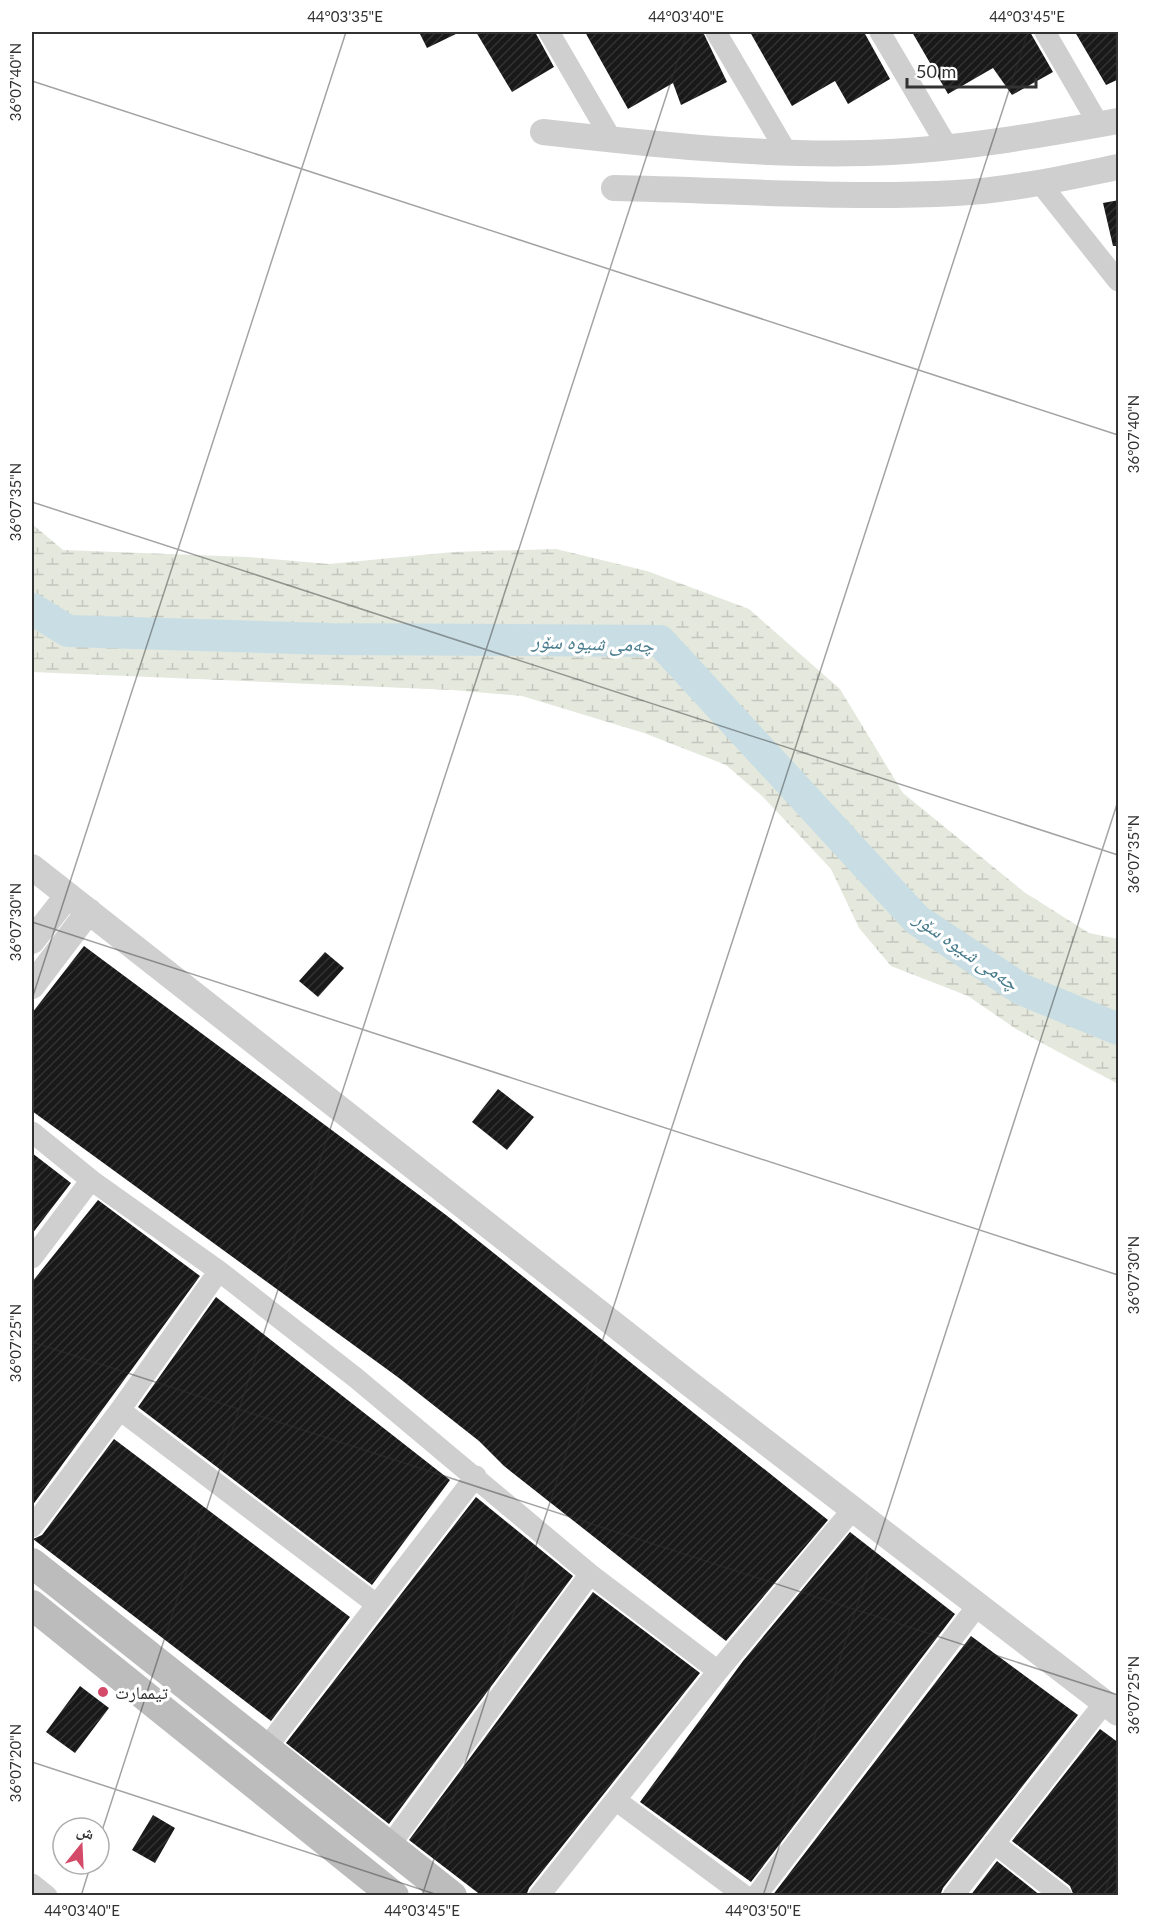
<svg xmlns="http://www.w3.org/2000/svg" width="1150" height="1927" viewBox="0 0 1150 1927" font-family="Lato,'Noto Naskh Arabic',sans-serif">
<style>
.wetland{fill:url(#wetland-marsh)}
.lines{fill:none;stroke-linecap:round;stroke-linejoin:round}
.river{stroke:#c9dee4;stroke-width:32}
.building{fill:url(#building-hatch)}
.minor{stroke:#cfcfcf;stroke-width:21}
.tertiary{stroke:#cfcfcf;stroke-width:26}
.secondary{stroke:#bcbcbc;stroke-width:30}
.ticks{fill:none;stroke:#323232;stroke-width:1.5;stroke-opacity:0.45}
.poi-dot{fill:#d34b69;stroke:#fff;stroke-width:2}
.labels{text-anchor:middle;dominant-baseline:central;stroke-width:6;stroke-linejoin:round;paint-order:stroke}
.poi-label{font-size:18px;fill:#323232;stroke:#fff;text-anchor:start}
.water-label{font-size:20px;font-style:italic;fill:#487c8c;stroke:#fff}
.neatline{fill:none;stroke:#323232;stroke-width:2}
.ticks-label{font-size:15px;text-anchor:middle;fill:#323232}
</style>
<defs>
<pattern id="wetland-marsh" width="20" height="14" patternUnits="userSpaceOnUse" patternTransform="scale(1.5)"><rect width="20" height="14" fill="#e4e8dd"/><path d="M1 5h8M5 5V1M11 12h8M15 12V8" fill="none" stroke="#c4c7be"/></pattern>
<pattern id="building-hatch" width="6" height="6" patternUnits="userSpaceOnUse" patternTransform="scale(1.5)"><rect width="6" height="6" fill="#191919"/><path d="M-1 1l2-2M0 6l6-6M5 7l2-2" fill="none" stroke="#323232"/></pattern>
</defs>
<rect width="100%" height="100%" fill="#fff"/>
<!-- wetland -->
<path class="wetland" d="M 32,524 L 63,550 L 248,557 L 329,564 L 453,552 L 556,549 L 647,571 L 749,609 L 840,689 L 903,793 L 1024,892 L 1089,933 L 1118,939 L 1118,1084 L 1016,1029 L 968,996 L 891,966 L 859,928 L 831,869 L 763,797 L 726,765 L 644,733 L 522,696 L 452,690 L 32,672 Z"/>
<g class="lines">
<!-- river -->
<path class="river" d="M 32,609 L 68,631 L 329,639 L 660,641 L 917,920 L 1021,989 L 1118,1029"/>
</g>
<!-- building -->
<path class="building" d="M 419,32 L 460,32 L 427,48 Z
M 476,32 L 535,32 L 554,67 L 512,92 Z
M 585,32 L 703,32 L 727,82 L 681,105 L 673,83 L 628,109 Z
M 750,32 L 864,32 L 890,79 L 848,104 L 835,81 L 792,106 Z
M 912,32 L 1030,32 L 1053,72 L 1012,95 L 993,68 L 948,94 Z
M 1075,32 L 1119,32 L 1119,79 L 1106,85 Z
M 1119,200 L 1119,246 L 1113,246 L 1103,203 Z
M 84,946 L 446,1215 L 828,1520 L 726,1641 L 504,1466 L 479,1441 L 399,1378 L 32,1111 L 32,1013 Z
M 325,952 L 344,968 L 318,997 L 299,981 Z
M 498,1089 L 534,1117 L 507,1150 L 472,1122 Z
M 32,1153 L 71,1183 L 32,1234 Z
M 98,1200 L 200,1276 L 32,1506 L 32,1282 Z
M 216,1297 L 450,1480 L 372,1585 L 138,1407 Z
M 114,1439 L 350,1617 L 271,1721 L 33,1539 L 42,1535 Z
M 476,1497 L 573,1576 L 389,1824 L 286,1743 Z
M 850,1532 L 955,1614 L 751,1882 L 640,1802 L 743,1661 Z
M 593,1592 L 700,1673 L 529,1888 L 526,1896 L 482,1896 L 409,1840 Z
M 971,1636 L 1078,1715 L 943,1888 L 940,1896 L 772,1896 Z
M 80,1686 L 109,1708 L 75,1753 L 46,1732 Z
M 1100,1729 L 1119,1743 L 1119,1896 L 1074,1896 L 1070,1886 L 1012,1841 Z
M 153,1815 L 175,1828 L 155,1863 L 132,1850 Z
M 997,1861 L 1041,1896 L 970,1896 Z"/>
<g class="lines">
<!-- minor -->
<path class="minor" d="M 549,32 L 612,140
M 716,32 L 786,151
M 880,32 L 947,146
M 1045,32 L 1099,125
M 1040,183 L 1118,281
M 32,1132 L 91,1180 L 219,1271 L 356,1378 L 590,1574 L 718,1671
M 32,1258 L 91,1180
M 120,1410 L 376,1604
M 32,1527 L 120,1410 L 219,1271
M 266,1748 L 476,1476
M 617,1801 L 745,1896
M 994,1843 L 1062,1896
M 390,1845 L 590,1574
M 32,1884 L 47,1896
M 539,1896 L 718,1671 L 853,1509
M 756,1896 L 978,1605
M 953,1896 L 1105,1702"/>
<!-- tertiary -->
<path class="tertiary" d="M 543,132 C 650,144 758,156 866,153 C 950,151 1035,136 1118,121
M 614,188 C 728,190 842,199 956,193 C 1011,190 1065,178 1118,167
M 32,867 L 690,1384 L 1118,1713
M 32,941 L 68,895
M 32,986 L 89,911"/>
<!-- secondary -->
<path class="secondary" d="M 32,1563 L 452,1896
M 32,1605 L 394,1896"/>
</g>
<!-- ticks -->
<path class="ticks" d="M 32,81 L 1118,435M 32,502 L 1118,855M 32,922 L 1118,1275M 32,999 L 346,32M 32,1342 L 1118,1695M 32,1762 L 441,1896M 99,1840 L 687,32M 81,1896 L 91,1864M 422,1896 L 1028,32M 763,1896 L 1118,801M 1104,1896 L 1118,1850"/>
<!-- markers -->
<circle class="poi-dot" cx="103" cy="1692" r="6"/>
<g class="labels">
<!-- poi labels -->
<g class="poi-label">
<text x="115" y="1692">تیممارت</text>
</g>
<!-- water labels -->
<g class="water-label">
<text transform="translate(593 642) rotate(2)">چەمی شیوە سۆر</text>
<text transform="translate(967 950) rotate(35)">چەمی شیوە سۆر</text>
</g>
</g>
<!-- border -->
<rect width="1150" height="1927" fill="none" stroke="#ffffff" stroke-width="66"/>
<!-- north arrow -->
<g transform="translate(81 1846) rotate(18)"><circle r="28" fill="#ffffff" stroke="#adadad" stroke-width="1.5"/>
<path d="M0-4.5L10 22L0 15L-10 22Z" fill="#d34b69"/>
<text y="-9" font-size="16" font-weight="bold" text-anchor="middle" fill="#323232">ش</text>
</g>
<!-- scale -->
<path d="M907 78v9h129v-9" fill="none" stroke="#323232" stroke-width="3"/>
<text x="916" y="78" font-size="18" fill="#323232" stroke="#ffffff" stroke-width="4.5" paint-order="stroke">50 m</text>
<rect x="33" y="33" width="1084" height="1861" class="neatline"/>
<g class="ticks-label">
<text x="345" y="22">44°03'35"E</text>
<text x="686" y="22">44°03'40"E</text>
<text x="1027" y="22">44°03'45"E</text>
<text transform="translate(16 82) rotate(-90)" y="5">36°07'40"N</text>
<text transform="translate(1134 434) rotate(-90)" y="5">36°07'40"N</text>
<text transform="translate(16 502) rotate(-90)" y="5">36°07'35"N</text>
<text transform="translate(1134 854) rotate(-90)" y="5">36°07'35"N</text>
<text transform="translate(16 922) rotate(-90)" y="5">36°07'30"N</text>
<text transform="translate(1134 1275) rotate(-90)" y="5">36°07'30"N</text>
<text transform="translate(16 1343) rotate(-90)" y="5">36°07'25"N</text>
<text transform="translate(1134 1695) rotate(-90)" y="5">36°07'25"N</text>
<text transform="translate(16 1763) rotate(-90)" y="5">36°07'20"N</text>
<text x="82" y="1916">44°03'40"E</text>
<text x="422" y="1916">44°03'45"E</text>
<text x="763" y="1916">44°03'50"E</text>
</g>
</svg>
